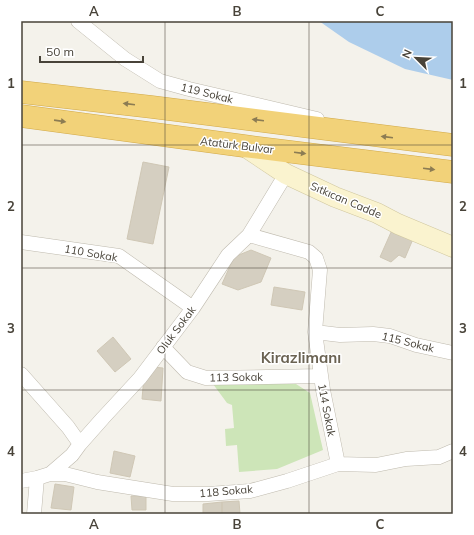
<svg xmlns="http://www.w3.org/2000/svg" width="474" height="535" viewBox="0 0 474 535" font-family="Mulish,sans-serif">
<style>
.green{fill:#cde5b8}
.water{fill:#adcdeb}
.building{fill:#d5cfc1;stroke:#cfc7b5}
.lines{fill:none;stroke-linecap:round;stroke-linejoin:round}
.street-casing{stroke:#bfbaae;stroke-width:15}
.secondary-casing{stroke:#d0c79f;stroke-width:21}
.highway-casing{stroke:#d1a949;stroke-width:23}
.street{stroke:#fff;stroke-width:14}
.secondary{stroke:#faf3cf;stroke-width:20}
.highway{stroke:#f2d279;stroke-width:22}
.oneway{fill:#8c7c53}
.grid{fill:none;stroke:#484339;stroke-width:1;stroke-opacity:0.55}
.labels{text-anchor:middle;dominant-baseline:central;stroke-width:3;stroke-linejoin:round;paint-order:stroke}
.street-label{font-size:11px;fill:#484339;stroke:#fff}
.district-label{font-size:15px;font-weight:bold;fill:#6a6252;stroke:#fff}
.neatline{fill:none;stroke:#484339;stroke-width:1.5}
.grid-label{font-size:13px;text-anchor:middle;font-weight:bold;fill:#484339}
</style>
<rect width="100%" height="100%" fill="#f4f2eb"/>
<!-- green -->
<path class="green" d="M 213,384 L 296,384 L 310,393 L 323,450 L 277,469 L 239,472 L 237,445 L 226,446 L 225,429 L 234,428 L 232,405 L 227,403 Z"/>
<!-- water -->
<path class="water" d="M 319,21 L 453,21 L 453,80 L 405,69 L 349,42 Z"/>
<!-- building -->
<path class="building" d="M 143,162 L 169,167 L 153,244 L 127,239 Z
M 392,230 L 413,239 L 405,258 L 399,255 L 391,262 L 380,257 Z
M 251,250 L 271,258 L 261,282 L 238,290 L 222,284 L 234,257 Z
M 274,287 L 305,292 L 302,310 L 271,305 Z
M 113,337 L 131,359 L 115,372 L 97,351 Z
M 152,367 L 163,368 L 161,401 L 142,399 L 144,376 L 151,376 Z
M 114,451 L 135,456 L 130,477 L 110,473 Z
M 55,484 L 74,487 L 71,510 L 51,508 Z
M 131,496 L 146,496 L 146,510 L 132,510 Z
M 239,501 L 240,514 L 222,514 L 222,502 Z
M 222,502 L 222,514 L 203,514 L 203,504 Z"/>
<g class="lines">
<!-- street casing -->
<g class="street-casing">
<path id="street" d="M 78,21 L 125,59 L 160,81 L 189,89 L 317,119
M 249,235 L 309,252 L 316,258 L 320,270 L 315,332 L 323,390 L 338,464
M 21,242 L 119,256 L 193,308
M 315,332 L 340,335 L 373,334 L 390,336 L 416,345 L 453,353
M 163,347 L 187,372 L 206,378 L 321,376
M 21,374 L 68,427 L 80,444
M 50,474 L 72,455 L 80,444 L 103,418 L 140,378 L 193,308 L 228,255 L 249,235 L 286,174
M 21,481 L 37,478 L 50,474 L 65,474 L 97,482 L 173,494 L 208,494 L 250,491 L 287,481 L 338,464 L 376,465 L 406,459 L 439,457 L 453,451
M 34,514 L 37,478"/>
</g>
<!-- secondary casing -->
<g class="secondary-casing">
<path id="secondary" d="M 244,146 L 286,174 L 335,197 L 377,213 L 398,224 L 453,247"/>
</g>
<!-- highway casing -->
<g class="highway-casing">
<path id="highway" d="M 21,92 L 152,107 L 453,145
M 21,116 L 244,146 L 453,172"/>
</g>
<!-- street -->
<use href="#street" class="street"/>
<!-- secondary -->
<use href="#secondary" class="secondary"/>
<!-- highway -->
<use href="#highway" class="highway"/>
</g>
<!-- one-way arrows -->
<defs><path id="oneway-solid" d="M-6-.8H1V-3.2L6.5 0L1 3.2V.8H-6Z"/></defs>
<g class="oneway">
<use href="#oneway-solid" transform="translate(129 104) rotate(-173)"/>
<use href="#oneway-solid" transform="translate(258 120) rotate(-173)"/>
<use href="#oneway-solid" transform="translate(60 121) rotate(8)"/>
<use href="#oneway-solid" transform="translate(387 137) rotate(-173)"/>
<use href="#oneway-solid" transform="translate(300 153) rotate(7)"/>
<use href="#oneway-solid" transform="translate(429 169) rotate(7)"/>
</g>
<!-- grid -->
<path class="grid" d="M 165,21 L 165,514M 309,21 L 309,514M 21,145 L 453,145M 21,268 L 453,268M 21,390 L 453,390"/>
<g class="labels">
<!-- street labels -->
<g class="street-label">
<text transform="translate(207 93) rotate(14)">119 Sokak</text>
<text transform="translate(237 145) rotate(7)">Atatürk Bulvar</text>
<text transform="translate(346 200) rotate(23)">Sıtkıcan Cadde</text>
<text transform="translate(91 253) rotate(10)">110 Sokak</text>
<text transform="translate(176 330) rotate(-53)">Oluk Sokak</text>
<text transform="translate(408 342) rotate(14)">115 Sokak</text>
<text transform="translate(236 377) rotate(-1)">113 Sokak</text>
<text transform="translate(327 410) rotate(79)">114 Sokak</text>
<text transform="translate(226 491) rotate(-5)">118 Sokak</text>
</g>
<!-- district labels -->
<g class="district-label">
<text x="301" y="357">Kirazlimanı</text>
</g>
</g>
<!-- border -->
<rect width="474" height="535" fill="none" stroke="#ffffff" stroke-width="44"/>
<!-- north arrow -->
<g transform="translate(416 58) rotate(294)" stroke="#ffffff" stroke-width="3" paint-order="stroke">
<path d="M0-3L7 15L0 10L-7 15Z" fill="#484339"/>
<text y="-6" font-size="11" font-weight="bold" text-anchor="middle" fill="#484339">N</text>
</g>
<!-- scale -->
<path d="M40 56v6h103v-6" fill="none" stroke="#484339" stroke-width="2"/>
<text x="46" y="56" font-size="12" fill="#484339" stroke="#ffffff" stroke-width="3" paint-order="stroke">50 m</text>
<rect x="22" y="22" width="430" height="491" class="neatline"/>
<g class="grid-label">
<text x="94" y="16">A</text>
<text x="237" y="16">B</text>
<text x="380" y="16">C</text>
<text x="11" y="88">1</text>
<text x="463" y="88">1</text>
<text x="11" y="211">2</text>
<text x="463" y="211">2</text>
<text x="11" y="333">3</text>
<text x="463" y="333">3</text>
<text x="11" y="456">4</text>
<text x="463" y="456">4</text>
<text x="94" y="529">A</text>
<text x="237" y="529">B</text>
<text x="380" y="529">C</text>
</g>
</svg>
